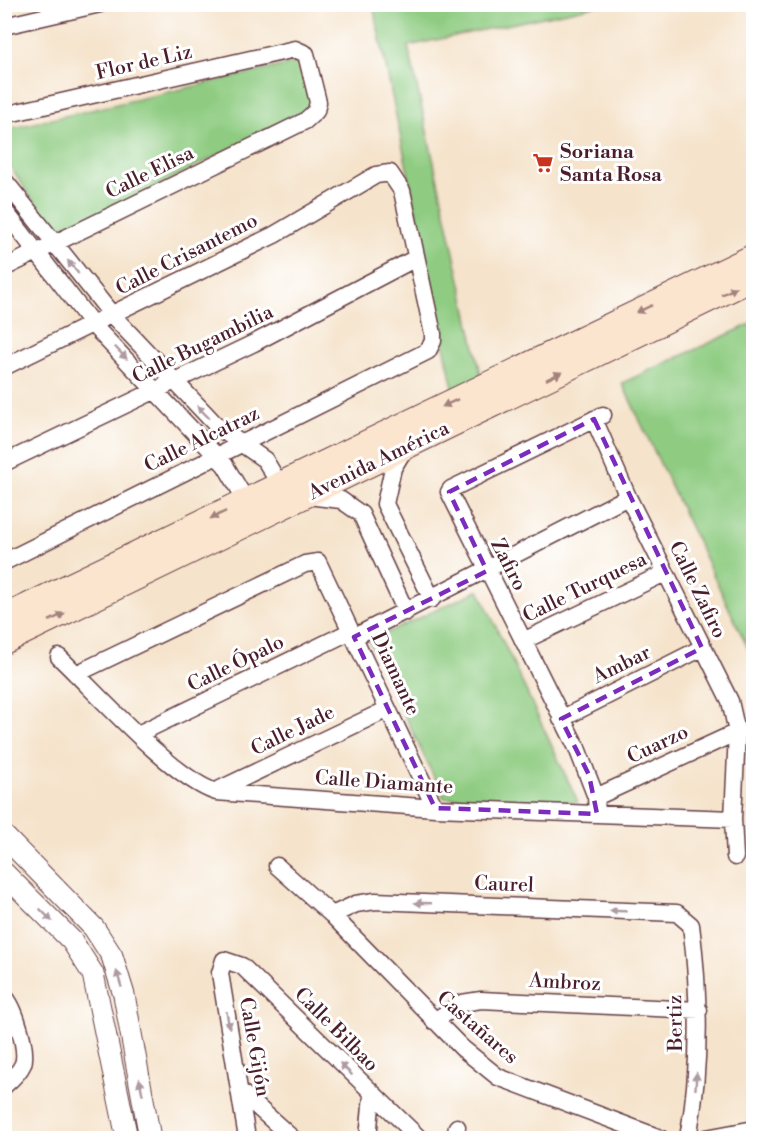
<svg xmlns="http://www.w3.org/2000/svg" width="758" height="1143" viewBox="0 0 758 1143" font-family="'Libre Bodoni',serif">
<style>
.green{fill:#8fcc82;stroke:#6c7656;stroke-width:1.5}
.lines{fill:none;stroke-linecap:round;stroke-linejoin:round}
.minor-casing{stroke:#643c43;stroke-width:19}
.tertiary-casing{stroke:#643c43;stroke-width:23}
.secondary-casing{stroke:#643c43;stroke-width:26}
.minor{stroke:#fff;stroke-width:16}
.tertiary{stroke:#fff;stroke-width:21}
.secondary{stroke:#fce5cf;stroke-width:24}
.oneway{fill:#ae9aa0}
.oneway2{fill:#a3827d}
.marked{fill:none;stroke:#7b2cbf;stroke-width:4.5;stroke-dasharray:12 8;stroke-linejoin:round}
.labels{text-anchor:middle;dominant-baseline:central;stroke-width:6;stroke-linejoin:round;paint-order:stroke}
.street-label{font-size:20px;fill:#4a1f2b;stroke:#fff}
.poi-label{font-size:20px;font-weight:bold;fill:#4a1f2b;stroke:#fff;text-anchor:start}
</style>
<rect width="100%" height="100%" fill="#fff"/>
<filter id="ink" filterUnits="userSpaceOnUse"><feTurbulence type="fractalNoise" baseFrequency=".0167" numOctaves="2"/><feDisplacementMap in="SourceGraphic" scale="12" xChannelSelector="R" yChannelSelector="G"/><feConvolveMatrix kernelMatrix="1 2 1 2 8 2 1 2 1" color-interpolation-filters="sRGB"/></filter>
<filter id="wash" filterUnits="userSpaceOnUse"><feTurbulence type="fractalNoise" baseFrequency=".008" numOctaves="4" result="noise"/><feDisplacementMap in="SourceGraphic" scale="24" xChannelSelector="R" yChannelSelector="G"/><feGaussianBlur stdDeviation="1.35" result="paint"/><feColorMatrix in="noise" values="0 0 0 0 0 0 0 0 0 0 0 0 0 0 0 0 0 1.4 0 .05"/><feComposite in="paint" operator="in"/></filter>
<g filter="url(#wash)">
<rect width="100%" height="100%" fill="#f5e3cb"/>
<!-- green -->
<path class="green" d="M 373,5 L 599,5 L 408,46 L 482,379 L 454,393 Z
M 299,62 L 312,107 L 58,237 L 5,159 L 4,130 Z
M 753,323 L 753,659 L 622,383 Z
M 479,590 L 578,802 L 444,798 L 369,641 Z"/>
</g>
<g filter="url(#ink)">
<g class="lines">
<!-- minor casing -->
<g class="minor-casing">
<path id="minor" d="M 4,26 L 100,4
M 4,115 L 295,49 L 306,54 L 318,102 L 316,111 L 305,121 L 4,268
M 4,180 L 113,316 L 219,428 L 265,460 L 284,492
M 4,210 L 93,325 L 225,465 L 251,509
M 4,367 L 274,235 L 376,175 L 390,173 L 402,191 L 433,334 L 433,341 L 428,351 L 4,562
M 594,419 L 628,497 L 730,701 L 737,732 L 733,819 L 735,857
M 405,448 L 393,468 L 385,504 L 432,599
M 4,463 L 254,343 L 416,258
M 308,496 L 341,500 L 361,514 L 406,612
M 354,637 L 628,497
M 523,641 L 665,573
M 59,657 C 95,691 172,778 216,792 L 435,808 L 733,819
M 76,674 L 305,564 L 318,562 L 435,808
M 561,719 L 702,648
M 138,734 L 351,631
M 216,791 L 388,709
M 596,797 L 737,732
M 597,814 L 596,797 L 577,748 L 449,492 L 451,489 L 603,415
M 277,866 L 332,915 L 462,1048 L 498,1077 L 660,1138
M 332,915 L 356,904 L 375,901 L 677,913 L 691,925 C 700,996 701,1068 688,1138
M 4,996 C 15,1007 28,1050 23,1064 C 19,1073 11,1080 4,1086
M 434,1021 L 462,1003 L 481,1000 L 699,1010
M 241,1092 L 292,1138
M 247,1138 L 220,973 L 224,960 L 242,966 L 419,1138
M 368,1138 L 372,1095
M 455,1138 L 457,1127
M 706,1138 L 754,1129"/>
</g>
<!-- tertiary casing -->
<g class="tertiary-casing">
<path id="tertiary" d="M 4,836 L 94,928 L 112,956 L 124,995 L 150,1138
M 4,873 L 72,941 L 93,974 L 127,1138"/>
</g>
<!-- secondary casing -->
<g class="secondary-casing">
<path id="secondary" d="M 4,617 L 754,256
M 4,642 L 754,278"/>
</g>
<!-- minor -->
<use href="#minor" class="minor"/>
<!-- tertiary -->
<use href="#tertiary" class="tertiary"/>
<!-- secondary -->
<use href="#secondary" class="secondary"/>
</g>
<!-- one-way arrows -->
<defs><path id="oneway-solid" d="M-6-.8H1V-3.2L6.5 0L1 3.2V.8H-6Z" transform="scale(1.5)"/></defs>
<g class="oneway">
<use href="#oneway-solid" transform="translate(73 267) rotate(-129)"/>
<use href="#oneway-solid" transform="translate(121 353) rotate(46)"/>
<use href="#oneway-solid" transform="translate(203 412) rotate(-135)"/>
<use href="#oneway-solid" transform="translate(423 903) rotate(-178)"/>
<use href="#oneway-solid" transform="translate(618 911) rotate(-178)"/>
<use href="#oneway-solid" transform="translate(46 915) rotate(45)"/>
<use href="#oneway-solid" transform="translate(119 979) rotate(-107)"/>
<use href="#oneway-solid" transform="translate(228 1020) rotate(80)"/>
<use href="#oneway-solid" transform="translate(346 1069) rotate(-135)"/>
<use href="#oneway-solid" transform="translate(696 1081) rotate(-86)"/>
<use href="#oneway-solid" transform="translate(141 1087) rotate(-101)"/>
</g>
<g class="oneway2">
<use href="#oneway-solid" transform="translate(729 291) rotate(-27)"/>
<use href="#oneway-solid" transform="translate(644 309) rotate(154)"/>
<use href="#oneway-solid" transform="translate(554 376) rotate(-26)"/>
<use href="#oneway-solid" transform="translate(450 403) rotate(154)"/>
<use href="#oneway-solid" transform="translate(218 515) rotate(154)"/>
<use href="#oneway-solid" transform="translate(57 617) rotate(-26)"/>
</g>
</g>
<!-- marked area -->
<path class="marked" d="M 594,419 L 702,648 L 561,719 L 589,775 L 597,814 L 435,808 L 354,637 L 487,571 L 449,492 Z"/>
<!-- icons -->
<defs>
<g id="supermarket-bare" transform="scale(1.62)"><path d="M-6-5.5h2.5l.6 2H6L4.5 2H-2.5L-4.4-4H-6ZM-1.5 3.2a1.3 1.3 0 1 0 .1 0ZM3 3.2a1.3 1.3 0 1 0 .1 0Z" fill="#c8321e" stroke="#fff" stroke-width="2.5" paint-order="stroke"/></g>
</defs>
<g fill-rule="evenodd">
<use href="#supermarket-bare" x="543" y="163"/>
</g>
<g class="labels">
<!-- street labels -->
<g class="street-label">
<text transform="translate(144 63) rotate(-13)">Flor de Liz</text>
<text transform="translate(150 173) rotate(-26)">Calle Elisa</text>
<text transform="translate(187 255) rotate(-27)">Calle Crisantemo</text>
<text transform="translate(203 345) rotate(-26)">Calle Bugambilia</text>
<text transform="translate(202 440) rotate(-26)">Calle Alcatraz</text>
<text transform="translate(379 461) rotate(-26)">Avenida América</text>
<text transform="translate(508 565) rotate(63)">Zafiro</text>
<text transform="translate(585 588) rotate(-26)">Calle Turquesa</text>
<text transform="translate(697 590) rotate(64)">Calle Zafiro</text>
<text transform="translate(236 664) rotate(-26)">Calle Ópalo</text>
<text transform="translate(622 665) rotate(-26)">Ambar</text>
<text transform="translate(395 674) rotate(65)">Diamante</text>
<text transform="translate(293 731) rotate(-26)">Calle Jade</text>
<text transform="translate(658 745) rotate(-25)">Cuarzo</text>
<text transform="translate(384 783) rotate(4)">Calle Diamante</text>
<text transform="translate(504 885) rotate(2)">Caurel</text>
<text transform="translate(565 983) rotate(3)">Ambroz</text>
<text transform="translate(676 1023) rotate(-91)">Bertiz</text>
<text transform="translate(477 1028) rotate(41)">Castañares</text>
<text transform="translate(336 1030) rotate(45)">Calle Bilbao</text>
<text transform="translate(254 1047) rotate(80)">Calle Gijón</text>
</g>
<!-- poi labels -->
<g class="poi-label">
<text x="560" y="152">Soriana<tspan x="560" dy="23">Santa Rosa</tspan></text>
</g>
</g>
<!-- margin -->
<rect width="758" height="1143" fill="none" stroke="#fff" stroke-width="24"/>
</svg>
